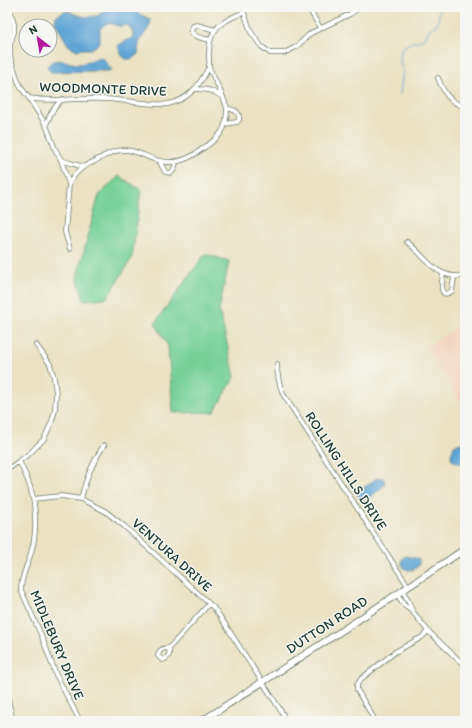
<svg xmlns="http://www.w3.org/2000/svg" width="472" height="728" viewBox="0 0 472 728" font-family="Itim,sans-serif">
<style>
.built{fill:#f3d4bf}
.green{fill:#75d096;stroke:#4a8665}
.water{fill:#5fa4d4;stroke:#3f7084}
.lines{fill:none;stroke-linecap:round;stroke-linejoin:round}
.stream{stroke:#5fa4d4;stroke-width:1}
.street-casing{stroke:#676;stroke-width:5.5}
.secondary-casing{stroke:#676;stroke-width:8}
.street{stroke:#fff;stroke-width:4}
.secondary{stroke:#fff;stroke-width:6}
.labels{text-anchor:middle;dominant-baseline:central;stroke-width:3;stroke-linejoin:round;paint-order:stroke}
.street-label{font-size:14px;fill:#1f3d34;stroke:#f6f6f2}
</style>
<rect width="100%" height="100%" fill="#f6f6f2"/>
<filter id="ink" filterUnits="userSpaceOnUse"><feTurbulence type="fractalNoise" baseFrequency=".025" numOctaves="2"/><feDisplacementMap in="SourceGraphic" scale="8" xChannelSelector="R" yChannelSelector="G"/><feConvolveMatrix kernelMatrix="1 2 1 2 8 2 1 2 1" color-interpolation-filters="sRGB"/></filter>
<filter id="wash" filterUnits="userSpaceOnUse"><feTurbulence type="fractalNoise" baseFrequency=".012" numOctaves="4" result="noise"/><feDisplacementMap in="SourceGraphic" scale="16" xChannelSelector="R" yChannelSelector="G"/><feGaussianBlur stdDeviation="0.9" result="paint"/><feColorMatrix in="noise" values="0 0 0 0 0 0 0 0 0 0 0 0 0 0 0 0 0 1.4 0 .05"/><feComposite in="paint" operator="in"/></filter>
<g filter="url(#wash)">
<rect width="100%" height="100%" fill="#eae2c2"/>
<!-- built -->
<path class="built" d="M 465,322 L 465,399 L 461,402 L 426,347 Z"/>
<!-- green -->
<path class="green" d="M 119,176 L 141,190 L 132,258 L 107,298 L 84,300 L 77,277 L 99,195 Z
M 205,254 L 229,261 L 219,310 L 235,377 L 214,412 L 173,413 L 171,386 L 168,346 L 155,323 Z"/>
<!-- water -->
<path class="water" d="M 111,7 L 130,7 L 137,13 L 150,19 C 152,29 144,32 140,41 C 138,45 139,48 138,53 C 138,55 137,56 134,57 C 124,63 121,55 118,46 L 119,45 L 132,38 C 134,32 132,29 127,25 C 125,25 122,26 120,26 C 111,25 108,19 100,29 L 100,42 L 96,46 L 91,49 L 84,49 L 77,50 L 68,45 L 55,22 L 56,16 L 65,11 L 68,11 L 75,14 L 85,17 L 97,16 Z
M 100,57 C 106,60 107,66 112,70 L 107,71 L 95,71 L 51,72 L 47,67 C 55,54 68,64 78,64 C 84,64 94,59 100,57 Z
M 465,440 L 465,462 L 462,464 L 452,460 L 451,455 L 454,445 L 462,443 Z
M 382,478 L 384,479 L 384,485 C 381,489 369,499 364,499 C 361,499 360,497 358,496 L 357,493 L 359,490 L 370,484 L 375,479 Z
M 405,556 L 416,558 L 419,560 C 421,570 406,574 402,565 C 401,560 402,559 405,556 Z"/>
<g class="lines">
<!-- stream -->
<path class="stream" d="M 400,94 L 403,71 L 400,63 L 401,49 C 408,43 415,41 423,40 L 430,29 L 436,25 L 438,21 L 440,7
M 7,151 C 14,161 11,175 7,186"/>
</g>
</g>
<g filter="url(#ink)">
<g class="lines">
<!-- street casing -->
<g class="street-casing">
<path id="street" d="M 9,7 L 14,24 L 14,32 L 10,44 L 10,56 L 18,81 L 22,89 L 29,98 L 46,125 L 55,149 L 61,160 L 69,184 L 65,232 L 70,249
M 242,7 L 251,32 L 261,46 L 270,53 L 284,53 L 296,47 L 311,33 L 350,14 L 361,7
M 308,7 L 315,19 L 320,28
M 7,33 L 12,39
M 210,40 C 204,38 194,38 191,31 L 193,26 L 197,25 L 215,30
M 438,78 C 444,93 448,101 465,107
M 196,89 C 208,89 213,91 223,97
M 29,98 C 54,103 80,97 105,99 C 122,100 139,103 156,104 C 160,104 165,105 168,104 C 188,100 199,86 208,69 C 211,64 208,57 209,51 C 210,26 224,21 244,12
M 225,124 L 237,122 L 239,120 C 240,111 234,110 227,108
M 46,125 C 50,114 54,106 63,99
M 61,160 L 70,163 L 84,167
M 160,162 L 165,172 C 173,175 175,169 176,162
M 69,184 C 72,178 76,173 82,168 C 85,165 89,164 93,162 C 103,157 112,150 123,150 C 139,149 151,162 167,162 C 182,163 193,156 205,147 C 211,143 217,138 221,133 C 225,127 227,117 227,109 C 226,100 213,77 209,67
M 407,242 C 428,258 434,279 465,276
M 443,274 C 442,281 438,301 452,291 L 454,277
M 277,364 C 277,375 279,384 283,394 L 408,586
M 19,461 C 23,469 27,478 30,487 C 36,504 37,531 32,549 C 29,563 21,575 21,590 L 42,637 L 56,675 L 80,721
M 7,470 L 30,453 L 44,439 L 52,421 L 55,410 L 56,393 L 54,378 L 50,364 L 36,345
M 33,499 L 61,496 L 81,499 L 105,511 L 124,526 L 213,607 L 219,615 L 283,714
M 81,499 C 86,478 92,464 104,445
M 402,590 L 409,602 L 412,611
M 397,594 L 404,605 L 412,611 L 428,631 L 465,666
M 169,648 C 170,653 169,658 163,660 L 161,659 L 158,656 C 159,649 163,648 169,648 L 209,604
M 7,695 L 13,721
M 373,717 L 357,690 L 357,685 L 361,679 L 395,652 L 422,637 L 428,631"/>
</g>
<!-- secondary casing -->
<g class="secondary-casing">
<path id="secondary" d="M 202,721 L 346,628 L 465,549"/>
</g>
<!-- street -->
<use href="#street" class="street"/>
<!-- secondary -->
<use href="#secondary" class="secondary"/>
</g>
</g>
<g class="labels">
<!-- street labels -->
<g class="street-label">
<text transform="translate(103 89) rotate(2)">WOODMONTE DRIVE</text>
<text transform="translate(346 471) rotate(57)">ROLLING HILLS DRIVE</text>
<text transform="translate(172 555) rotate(42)">VENTURA DRIVE</text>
<text transform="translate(327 625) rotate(-33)">DUTTON ROAD</text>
<text transform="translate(57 645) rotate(67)">MIDLEBURY DRIVE</text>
</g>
</g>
<!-- margin -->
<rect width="472" height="728" fill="none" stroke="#f6f6f2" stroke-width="24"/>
<!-- north arrow -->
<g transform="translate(38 38) rotate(329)"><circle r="19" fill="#f6f6f2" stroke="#a0aca6"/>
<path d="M0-3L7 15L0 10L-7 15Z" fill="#b5179e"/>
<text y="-6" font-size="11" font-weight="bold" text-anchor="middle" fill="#1f3d34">N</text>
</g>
</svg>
